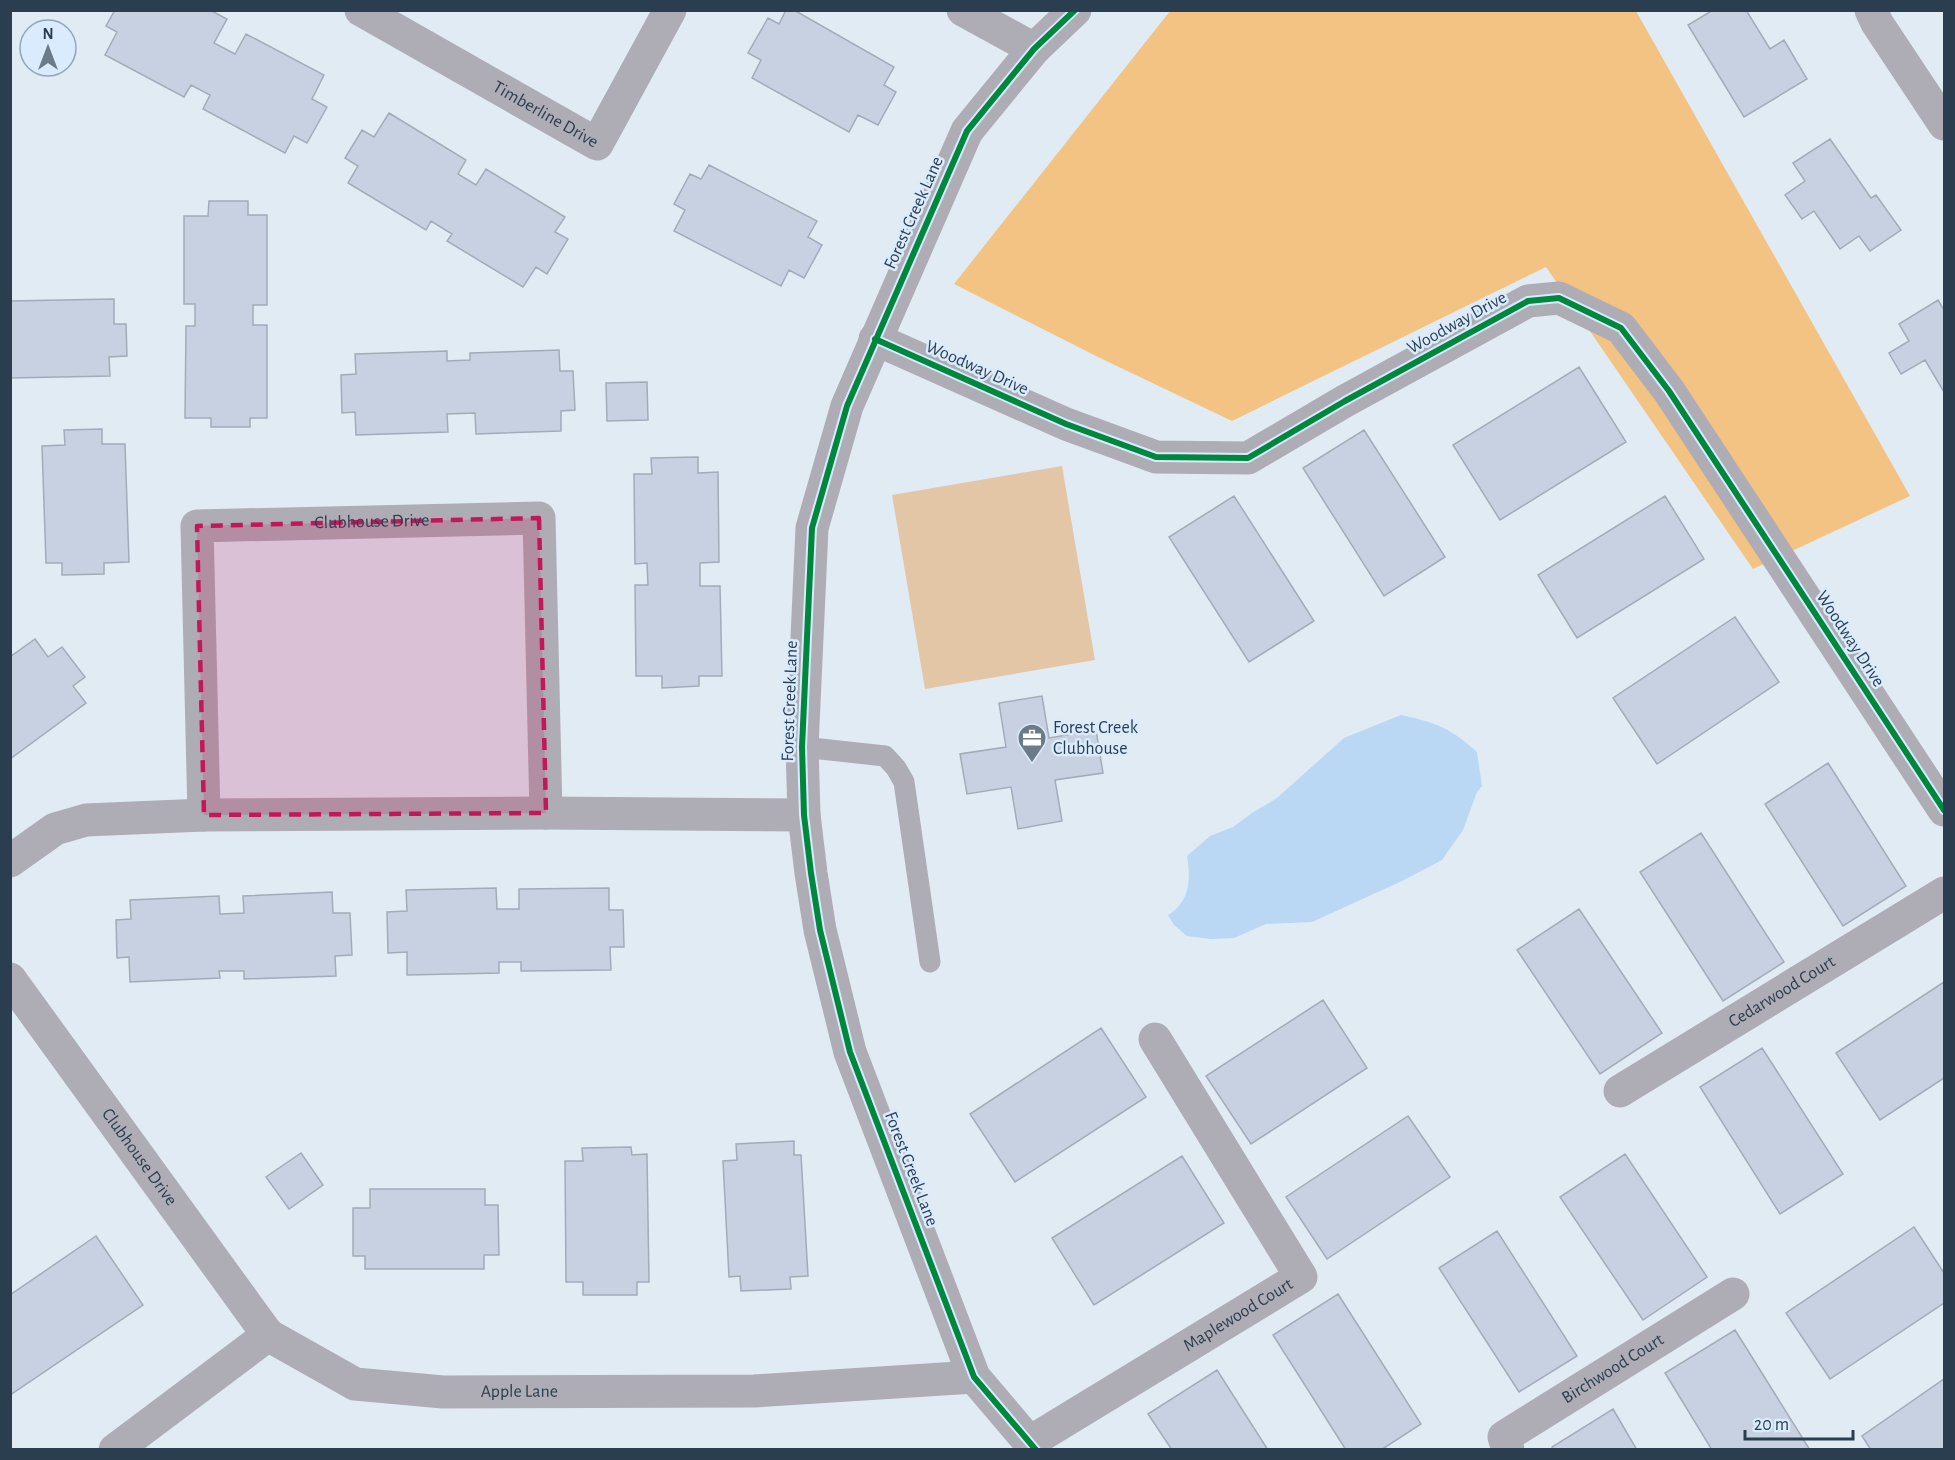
<svg xmlns="http://www.w3.org/2000/svg" width="1955" height="1460" viewBox="0 0 1955 1460" font-family="'Alegreya Sans',sans-serif">
<style>
.green{fill:#e3c6a6}
.forest{fill:#f2c383}
.water{fill:#bad7f4}
.building{fill:#c7d1e1;stroke:#a3abb8;stroke-width:1.5}
.lines{fill:none;stroke-linecap:round;stroke-linejoin:round}
.service{stroke:#aeacb4;stroke-width:21}
.minor{stroke:#aeacb4;stroke-width:33}
.cycleway-casing{stroke:#d9ebfc;stroke-width:10}
.cycleway{stroke:#00873e;stroke-width:6}
.marked{fill:#c2185b;fill-opacity:0.2;stroke:#c2185b;stroke-width:4.5;stroke-dasharray:12 8;stroke-linejoin:round}
.labels{text-anchor:middle;dominant-baseline:central;stroke-width:5;stroke-linejoin:round;paint-order:stroke}
.street-label{font-size:18px;fill:#2b3e4f;stroke:#d9ebfc}
.poi-label{font-size:18px;fill:#2b3e4f;stroke:#d9ebfc;text-anchor:start}
</style>
<rect width="100%" height="100%" fill="#e1ebf4"/>
<!-- green -->
<path class="green" d="M 1062,466 L 1095,660 L 925,689 L 892,495 Z"/>
<!-- forest -->
<path class="forest" d="M 1170,11 L 1636,11 L 1910,496 L 1753,569 L 1546,267 L 1232,421 L 1098,357 L 954,284 Z"/>
<!-- water -->
<path class="water" d="M 1401,715 C 1437,723 1449,727 1477,752 L 1482,786 L 1477,792 L 1463,830 L 1442,860 L 1402,881 L 1312,922 L 1266,924 L 1234,938 L 1211,939 L 1187,936 L 1174,925 L 1168,915 C 1190,902 1191,879 1187,856 L 1210,836 L 1233,827 L 1252,813 L 1277,798 L 1344,738 Z"/>
<!-- building -->
<path class="building" d="M 115,10 L 210,10 L 227,19 L 214,43 L 235,54 L 246,34 L 324,75 L 312,99 L 327,107 L 307,143 L 294,136 L 285,153 L 203,109 L 210,95 L 191,85 L 184,97 L 105,55 L 117,32 L 106,26 Z
M 786,10 L 794,10 L 894,67 L 884,85 L 896,92 L 878,125 L 858,115 L 849,132 L 752,78 L 761,60 L 748,53 L 768,18 L 779,24 Z
M 1713,10 L 1746,10 L 1770,49 L 1784,40 L 1807,79 L 1744,117 L 1688,25 Z
M 389,113 L 466,160 L 458,174 L 476,185 L 486,169 L 565,217 L 555,232 L 568,239 L 547,274 L 536,267 L 523,287 L 447,241 L 452,234 L 431,221 L 426,230 L 348,183 L 358,166 L 345,158 L 362,130 L 374,137 Z
M 1830,139 L 1871,198 L 1876,195 L 1901,230 L 1870,251 L 1859,236 L 1840,249 L 1814,211 L 1802,219 L 1785,195 L 1805,181 L 1793,163 Z
M 709,165 L 817,221 L 808,237 L 822,245 L 804,278 L 789,270 L 781,286 L 674,231 L 685,210 L 674,204 L 690,174 L 701,179 Z
M 209,201 L 248,201 L 248,215 L 267,215 L 267,305 L 253,305 L 253,325 L 267,325 L 267,418 L 250,418 L 250,427 L 211,427 L 211,418 L 185,418 L 186,326 L 195,326 L 195,304 L 184,304 L 184,216 L 208,216 Z
M 114,299 L 114,324 L 126,324 L 127,356 L 109,357 L 110,376 L 10,378 L 10,301 Z
M 1938,300 L 1944,310 L 1944,392 L 1925,360 L 1901,374 L 1889,353 L 1909,341 L 1899,324 Z
M 559,350 L 560,371 L 573,371 L 575,410 L 561,411 L 561,431 L 476,434 L 475,413 L 447,414 L 448,432 L 356,435 L 355,412 L 342,413 L 341,375 L 356,374 L 355,354 L 447,351 L 447,361 L 470,360 L 470,353 Z
M 1579,367 L 1626,442 L 1500,520 L 1453,445 Z
M 647,382 L 648,420 L 607,421 L 606,383 Z
M 102,429 L 102,444 L 125,444 L 129,562 L 104,563 L 104,574 L 62,575 L 62,563 L 46,563 L 42,446 L 65,445 L 64,430 Z
M 1364,430 L 1445,557 L 1384,596 L 1303,468 Z
M 698,457 L 698,473 L 718,472 L 719,562 L 700,563 L 700,586 L 720,586 L 722,676 L 699,676 L 699,686 L 662,688 L 662,676 L 636,676 L 635,585 L 648,585 L 647,563 L 635,564 L 634,474 L 652,474 L 651,458 Z
M 1234,496 L 1314,621 L 1249,662 L 1169,537 Z
M 1665,496 L 1704,559 L 1577,638 L 1538,575 Z
M 1735,617 L 1779,682 L 1657,764 L 1613,698 Z
M 35,639 L 48,657 L 62,647 L 85,677 L 73,686 L 86,703 L 10,759 L 10,657 Z
M 1042,696 L 1049,738 L 1096,730 L 1103,773 L 1055,780 L 1062,821 L 1018,829 L 1011,787 L 967,794 L 960,754 L 1006,747 L 999,703 Z
M 1828,763 L 1906,886 L 1843,926 L 1765,804 Z
M 1701,833 L 1784,962 L 1723,1001 L 1640,872 Z
M 496,888 L 497,909 L 519,909 L 519,889 L 609,888 L 609,910 L 623,910 L 624,947 L 610,947 L 611,970 L 521,971 L 521,962 L 499,962 L 499,973 L 407,975 L 407,952 L 388,953 L 387,912 L 407,911 L 406,890 Z
M 332,892 L 333,913 L 350,913 L 352,955 L 335,956 L 336,976 L 244,979 L 244,971 L 219,971 L 220,978 L 130,982 L 129,957 L 117,958 L 116,920 L 131,919 L 130,900 L 219,896 L 220,914 L 244,913 L 243,896 Z
M 1579,909 L 1662,1033 L 1600,1074 L 1517,950 Z
M 1944,982 L 1944,1078 L 1880,1120 L 1836,1053 Z
M 1323,1000 L 1367,1068 L 1251,1144 L 1206,1076 Z
M 1101,1028 L 1146,1097 L 1015,1182 L 970,1114 Z
M 1762,1048 L 1843,1174 L 1780,1214 L 1700,1087 Z
M 1408,1116 L 1450,1177 L 1327,1259 L 1286,1197 Z
M 794,1141 L 794,1155 L 801,1155 L 808,1276 L 790,1277 L 791,1289 L 741,1291 L 740,1276 L 729,1277 L 723,1161 L 737,1160 L 736,1144 Z
M 631,1147 L 632,1155 L 647,1154 L 649,1282 L 637,1282 L 637,1295 L 583,1295 L 583,1282 L 566,1282 L 565,1161 L 583,1161 L 582,1148 Z
M 301,1153 L 323,1185 L 289,1209 L 266,1177 Z
M 1625,1154 L 1707,1277 L 1643,1320 L 1560,1197 Z
M 1182,1156 L 1224,1223 L 1094,1305 L 1052,1238 Z
M 370,1189 L 485,1189 L 485,1205 L 498,1205 L 499,1255 L 484,1255 L 484,1269 L 365,1269 L 365,1256 L 353,1256 L 353,1208 L 370,1208 Z
M 1914,1227 L 1944,1273 L 1944,1303 L 1830,1379 L 1786,1313 Z
M 1497,1231 L 1577,1356 L 1519,1392 L 1439,1268 Z
M 96,1236 L 143,1305 L 10,1395 L 10,1295 Z
M 1338,1294 L 1421,1424 L 1381,1450 L 1346,1450 L 1273,1335 Z
M 1735,1330 L 1810,1450 L 1712,1450 L 1665,1373 Z
M 1217,1370 L 1268,1450 L 1172,1450 L 1148,1414 Z
M 1944,1379 L 1944,1450 L 1871,1450 L 1862,1436 Z
M 1613,1409 L 1637,1450 L 1553,1450 L 1552,1447 Z"/>
<g class="lines">
<!-- service -->
<path class="service" d="M 802,747 L 885,756 L 896,768 L 904,782 L 930,962"/>
<!-- minor -->
<g class="minor">
<path id="s1" d="M 361,10 L 597,144 L 670,10"/>
<path d="M 963,10 L 1034,49"/>
<path d="M 1871,10 L 1877,23 L 1944,124"/>
<path d="M 875,339 L 1066,424 L 1156,457 L 1248,458 L 1345,401 L 1528,301 L 1559,298 L 1621,328 L 1669,391 L 1944,810"/>
<path id="s2" d="M 204,815 L 197,526 L 539,518 L 546,813"/>
<path d="M 10,861 L 55,829 L 86,820 L 204,815 L 546,813 L 804,815"/>
<path id="s3" d="M 10,979 L 268,1335"/>
<path id="s4" d="M 1620,1091 L 1944,893"/>
<path id="s5" d="M 1030,1442 L 1301,1277 L 1155,1039"/>
<path id="s6" d="M 115,1450 L 268,1335 L 355,1384 L 443,1392 L 754,1391 L 974,1377"/>
<path d="M 1036,1450 L 974,1377 L 850,1052 L 820,930 L 811,873 L 804,815 L 802,747 L 812,528 L 847,406 L 967,131 L 1034,49 L 1075,10"/>
<path id="s7" d="M 1508,1450 L 1504,1437 L 1733,1294"/>
</g>
<!-- cycleway casing -->
<g class="cycleway-casing">
<path id="cycleway" d="M 875,339 L 1066,424 L 1156,457 L 1248,458 L 1345,401 L 1528,301 L 1559,298 L 1621,328 L 1669,391 L 1944,810
M 1036,1450 L 974,1377 L 850,1052 L 820,930 L 811,873 L 804,815 L 802,747 L 812,528 L 847,406 L 967,131 L 1034,49 L 1075,10"/>
</g>
<!-- cycleway -->
<use href="#cycleway" class="cycleway"/>
</g>
<!-- marked area -->
<path class="marked" d="M 539,518 L 546,813 L 204,815 L 197,526 Z"/>
<!-- icons -->
<defs>
<g id="office-pin" transform="scale(1.5)"><path d="M0 17L-7.5 6A9.5 9.5 0 1 1 7.5 6Z" fill="#6b7b89" stroke="#d9ebfc"/><path d="M-6-3h4V-5.5h4V-3h4V5H-6ZM-1-4.5V-3h2v-1.5ZM-6 0V1H6V0Z" fill="#fff"/></g>
</defs>
<g fill-rule="evenodd">
<use href="#office-pin" x="1032" y="738"/>
</g>
<g class="labels">
<!-- street labels -->
<g class="street-label">
<text stroke="none"><textPath href="#s1" startOffset="212">Timberline Drive</textPath></text>
<text transform="translate(914 213) rotate(-66)">Forest Creek Lane</text>
<text transform="translate(1457 323) rotate(-29)">Woodway Drive</text>
<text transform="translate(977 368) rotate(24)">Woodway Drive</text>
<text stroke="none"><textPath href="#s2" startOffset="464">Clubhouse Drive</textPath></text>
<text transform="translate(1850 639) rotate(57)">Woodway Drive</text>
<text transform="translate(790 701) rotate(-88)">Forest Creek Lane</text>
<text stroke="none"><textPath href="#s4" startOffset="190">Cedarwood Court</textPath></text>
<text stroke="none"><textPath href="#s3" startOffset="220">Clubhouse Drive</textPath></text>
<text transform="translate(911 1169) rotate(69)">Forest Creek Lane</text>
<text stroke="none"><textPath href="#s5" startOffset="244">Maplewood Court</textPath></text>
<text stroke="none"><textPath href="#s7" startOffset="142">Birchwood Court</textPath></text>
<text stroke="none"><textPath href="#s6" startOffset="456">Apple Lane</textPath></text>
</g>
<!-- poi labels -->
<g class="poi-label">
<text x="1053" y="728">Forest Creek<tspan x="1053" dy="21">Clubhouse</tspan></text>
</g>
</g>
<!-- border -->
<rect width="1955" height="1460" fill="none" stroke="#2b3e4f" stroke-width="24"/>
<!-- north arrow -->
<g transform="translate(48 48)"><circle r="28" fill="#d9ebfc" stroke="#93a6b7" stroke-width="1.5"/>
<path d="M0-4.5L10 22L0 15L-10 22Z" fill="#6b7b89"/>
<text y="-9" font-size="16" font-weight="bold" text-anchor="middle" fill="#2b3e4f">N</text>
</g>
<!-- scale -->
<path d="M1745 1430v9h108v-9" fill="none" stroke="#2b3e4f" stroke-width="3"/>
<text x="1754" y="1430" font-size="18" fill="#2b3e4f" stroke="#d9ebfc" stroke-width="4.5" paint-order="stroke">20 m</text>
</svg>
